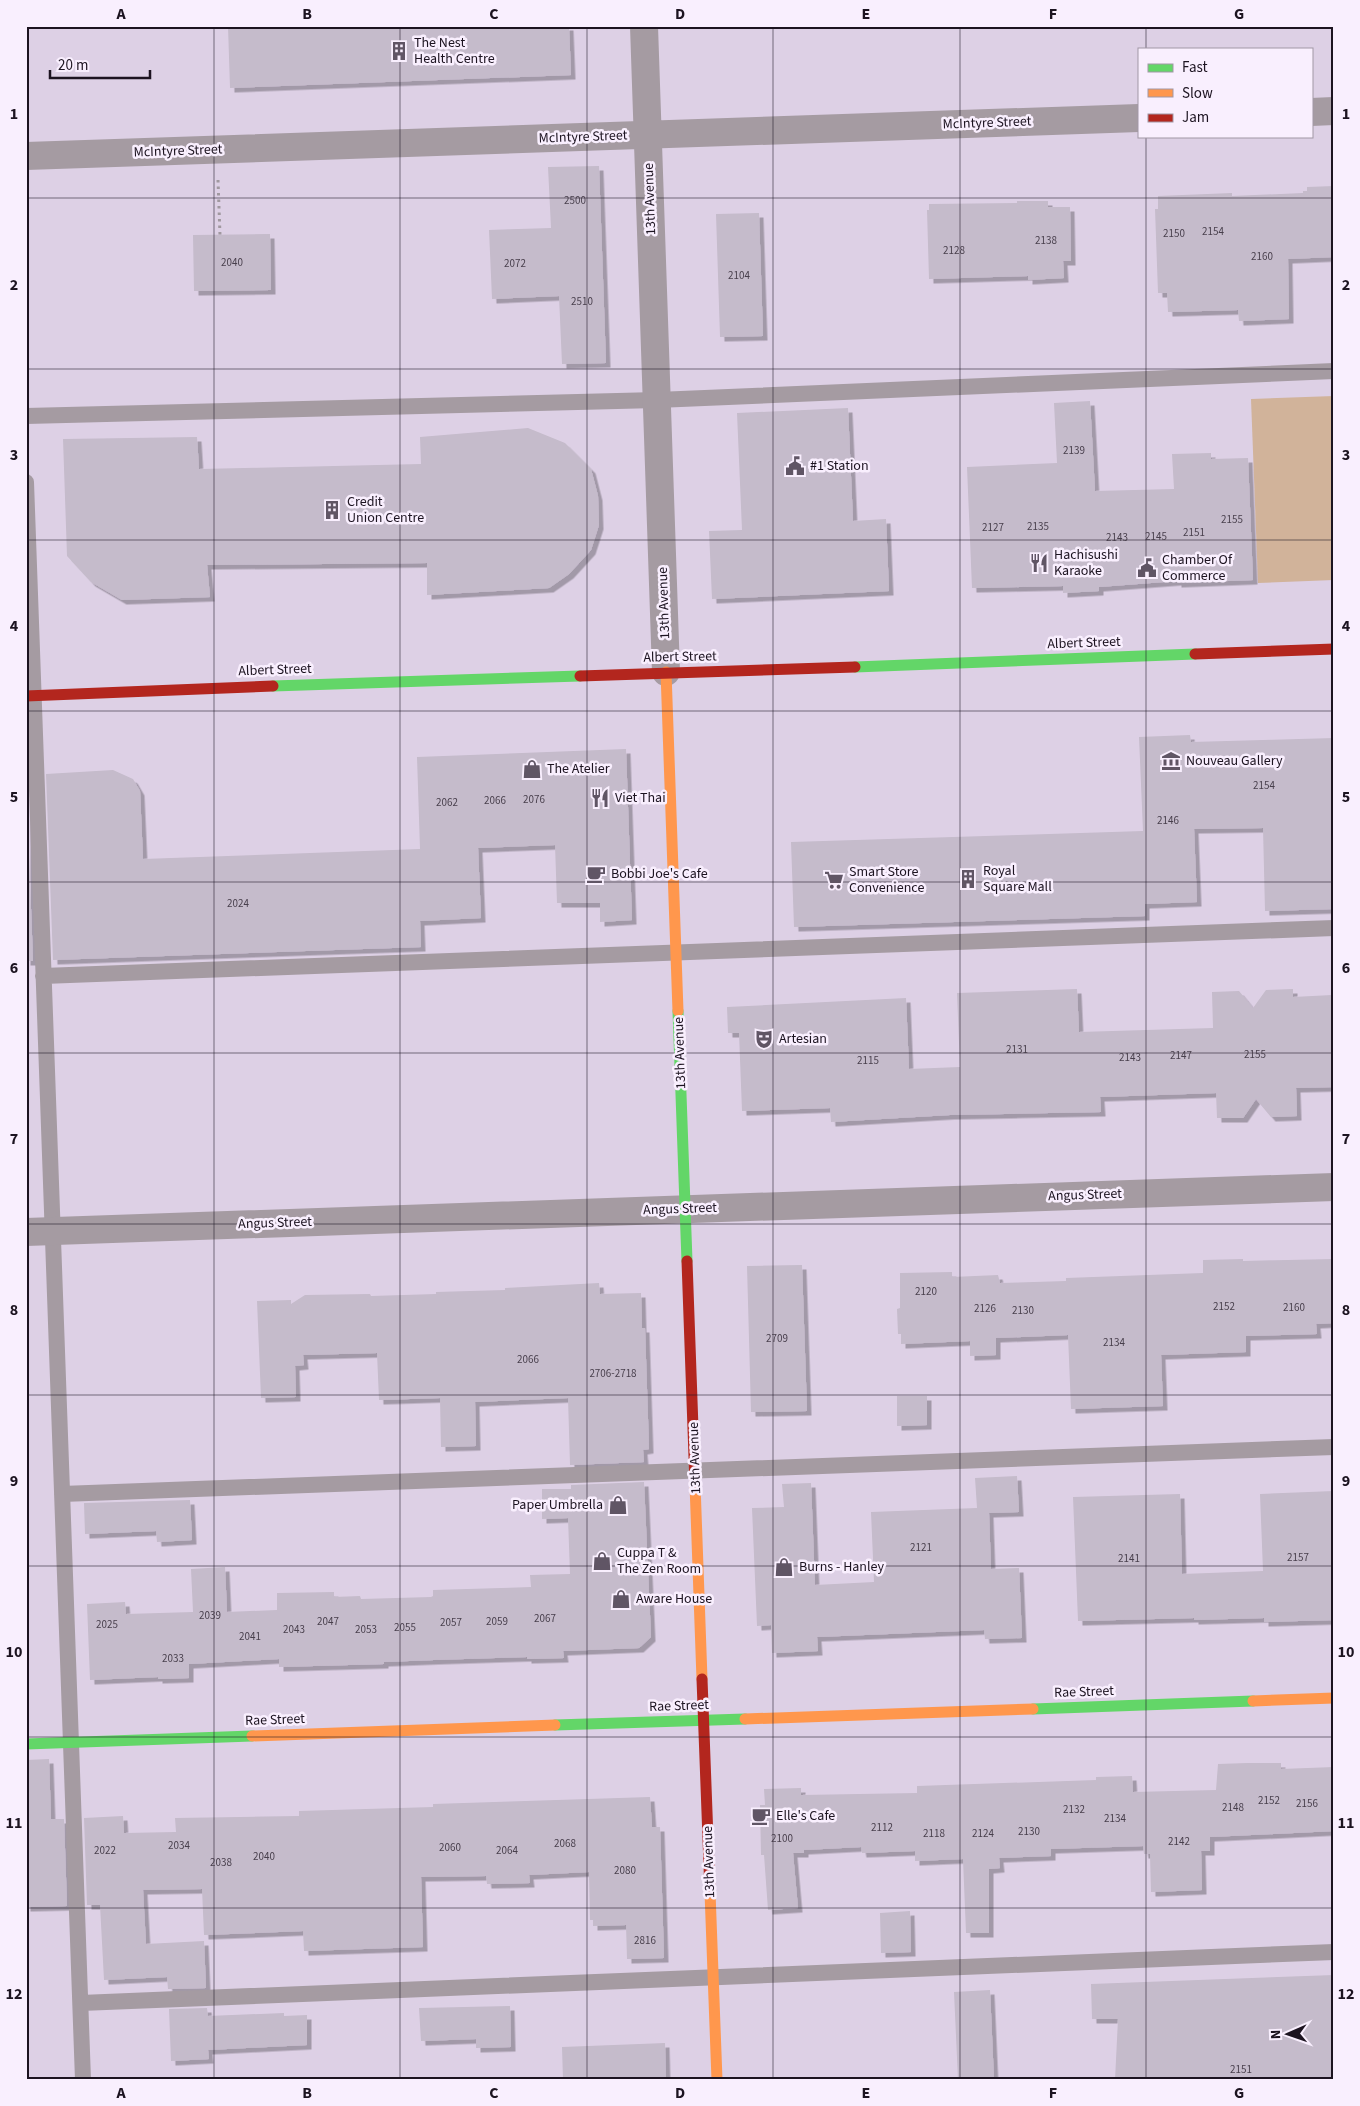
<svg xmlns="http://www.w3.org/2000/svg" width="1360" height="2106" viewBox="0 0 1360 2106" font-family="'Source Sans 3',sans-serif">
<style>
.green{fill:#d1b39a}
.building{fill:#c5bbcb;filter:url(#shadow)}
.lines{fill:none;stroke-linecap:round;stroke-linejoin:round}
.path{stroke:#a0989f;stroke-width:3;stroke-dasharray:2.5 4;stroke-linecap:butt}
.lane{stroke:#a59ba2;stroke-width:16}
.street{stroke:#a59ba2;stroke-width:28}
.fast{stroke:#63d668;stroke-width:11}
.slow{stroke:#ff974d;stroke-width:11}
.jam{stroke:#b3261e;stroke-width:11}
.grid{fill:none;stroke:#1c1320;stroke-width:1;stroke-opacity:0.55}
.labels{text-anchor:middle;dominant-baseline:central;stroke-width:5;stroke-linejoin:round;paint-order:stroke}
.number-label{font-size:11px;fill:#483f4c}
.poi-label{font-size:14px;fill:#1c1320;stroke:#f9effe;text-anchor:start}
.street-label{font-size:14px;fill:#1c1320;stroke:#f9effe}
.neatline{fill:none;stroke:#1c1320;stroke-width:2}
.grid-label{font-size:16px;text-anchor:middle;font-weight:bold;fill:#1c1320}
</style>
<defs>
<filter id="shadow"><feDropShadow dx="4.5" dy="4.5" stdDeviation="0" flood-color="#0004"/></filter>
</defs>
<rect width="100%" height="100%" fill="#ddd0e5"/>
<!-- green -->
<path class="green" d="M 1334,396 L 1334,580 L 1258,583 L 1251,399 Z"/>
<!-- building -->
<path class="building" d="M 228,26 L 569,26 L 571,75 L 230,88 Z
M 599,166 L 606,363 L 562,364 L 559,296 L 492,299 L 489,230 L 551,228 L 548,167 Z
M 1334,186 L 1334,257 L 1288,259 L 1289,319 L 1239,321 L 1238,310 L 1168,312 L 1167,293 L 1158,293 L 1155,209 L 1158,209 L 1158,196 L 1232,193 L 1232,196 L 1303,193 L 1303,191 L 1307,191 L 1307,187 Z
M 1017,201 L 1048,201 L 1048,207 L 1070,207 L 1071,261 L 1063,261 L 1064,278 L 1028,280 L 1028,276 L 929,279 L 927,210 L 929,210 L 929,204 L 1017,203 Z
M 759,213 L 763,336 L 720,337 L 716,214 Z
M 270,234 L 271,290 L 194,291 L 193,235 Z
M 1090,401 L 1095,491 L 1174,489 L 1172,454 L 1211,453 L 1211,459 L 1248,458 L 1253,580 L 1177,583 L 1177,581 L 1099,587 L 1099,591 L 1063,593 L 1063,586 L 972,588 L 967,467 L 1057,463 L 1054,403 Z
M 848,408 L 853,521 L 886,519 L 889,591 L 712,599 L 709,531 L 742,530 L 737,413 Z
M 528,428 L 565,443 L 591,469 L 598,496 L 599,525 L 591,550 L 569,574 L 549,588 L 427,595 L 427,563 L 207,565 L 210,597 L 122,600 L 91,582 L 67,556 L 63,439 L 197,437 L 199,469 L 421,464 L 420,437 Z
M 1190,735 L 1191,742 L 1334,738 L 1334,909 L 1265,911 L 1263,828 L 1194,829 L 1197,902 L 1145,904 L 1145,916 L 794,927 L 791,842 L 1143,831 L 1139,737 Z
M 626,749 L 632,920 L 600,922 L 600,903 L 557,903 L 555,845 L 478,848 L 481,918 L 420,921 L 421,947 L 53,960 L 46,774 L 113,770 L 133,779 L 140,791 L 143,859 L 420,849 L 417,757 Z
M 26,776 L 33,961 L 26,961 Z
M 1077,989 L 1079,1032 L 1213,1028 L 1212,992 L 1239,991 L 1253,1008 L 1266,990 L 1293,989 L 1293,997 L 1332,995 L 1332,1014 L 1334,1014 L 1334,1087 L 1296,1088 L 1297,1116 L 1271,1117 L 1256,1099 L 1243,1118 L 1217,1118 L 1216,1093 L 1100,1097 L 1101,1112 L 950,1115 L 831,1122 L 830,1108 L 742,1111 L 739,1033 L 728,1033 L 727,1007 L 906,998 L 909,1069 L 960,1067 L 957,993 Z
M 1243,1259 L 1243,1261 L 1334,1259 L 1334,1323 L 1316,1324 L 1317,1334 L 1246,1336 L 1246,1352 L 1161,1355 L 1163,1406 L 1071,1409 L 1068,1335 L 996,1338 L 996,1355 L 970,1356 L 970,1341 L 901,1344 L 901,1334 L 898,1334 L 897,1309 L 900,1308 L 900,1273 L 952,1272 L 952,1277 L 998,1275 L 1000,1283 L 1066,1281 L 1066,1278 L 1203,1273 L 1203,1260 Z
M 802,1265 L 807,1411 L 751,1412 L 747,1266 Z
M 599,1283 L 600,1294 L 641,1293 L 642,1328 L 645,1328 L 649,1449 L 643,1450 L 644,1462 L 570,1465 L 568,1398 L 475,1402 L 476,1446 L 441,1447 L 440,1398 L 379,1400 L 377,1353 L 303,1355 L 304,1365 L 295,1366 L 296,1397 L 261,1398 L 257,1301 L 291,1300 L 291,1304 L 305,1295 L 370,1294 L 371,1296 L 436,1294 L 436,1292 L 505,1290 L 505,1288 Z
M 897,1396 L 927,1396 L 927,1425 L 897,1426 Z
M 1017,1476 L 1019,1512 L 989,1513 L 991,1569 L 1019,1568 L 1022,1638 L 985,1639 L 984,1630 L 817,1637 L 818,1651 L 772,1653 L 771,1625 L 757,1626 L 752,1508 L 784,1507 L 782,1484 L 811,1483 L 815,1585 L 874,1582 L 871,1512 L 977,1508 L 975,1478 Z
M 644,1482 L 651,1637 L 639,1648 L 563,1651 L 564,1658 L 527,1659 L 527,1657 L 434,1660 L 384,1662 L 384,1664 L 279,1667 L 279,1659 L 189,1664 L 189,1678 L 158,1679 L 158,1677 L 90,1680 L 87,1604 L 125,1602 L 126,1614 L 193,1612 L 191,1569 L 225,1567 L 227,1612 L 277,1610 L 277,1593 L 334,1592 L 334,1597 L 360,1596 L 361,1599 L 431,1597 L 433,1596 L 433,1590 L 531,1587 L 530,1575 L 570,1574 L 568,1518 L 542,1519 L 542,1489 L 571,1489 L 571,1485 Z
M 1334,1491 L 1334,1620 L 1264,1622 L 1264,1618 L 1194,1620 L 1194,1618 L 1078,1621 L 1073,1497 L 1180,1494 L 1182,1574 L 1263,1571 L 1260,1494 Z
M 190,1500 L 192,1540 L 157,1542 L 156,1531 L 85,1534 L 84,1503 Z
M 49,1759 L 51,1819 L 64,1819 L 67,1906 L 26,1907 L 26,1760 Z
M 1247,1763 L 1281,1763 L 1281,1769 L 1334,1767 L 1334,1831 L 1210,1837 L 1210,1851 L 1201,1851 L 1202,1890 L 1151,1892 L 1150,1854 L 1144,1854 L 1143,1846 L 1051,1849 L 1051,1856 L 999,1858 L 1000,1868 L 989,1869 L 989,1933 L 966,1933 L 963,1859 L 915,1861 L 915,1851 L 862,1853 L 861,1847 L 804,1850 L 804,1853 L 793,1853 L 798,1908 L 768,1910 L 764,1855 L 761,1855 L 760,1805 L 765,1805 L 764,1789 L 801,1788 L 801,1795 L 917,1793 L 917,1786 L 1096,1780 L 1096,1777 L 1132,1776 L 1133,1792 L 1216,1790 L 1218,1764 Z
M 650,1797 L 652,1827 L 660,1827 L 664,1958 L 627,1959 L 626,1925 L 593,1926 L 593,1920 L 590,1920 L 589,1872 L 529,1875 L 530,1883 L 487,1884 L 486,1876 L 421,1877 L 423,1947 L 304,1951 L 303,1931 L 204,1935 L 202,1889 L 143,1890 L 146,1944 L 204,1941 L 206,1988 L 168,1989 L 167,1977 L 104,1980 L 100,1905 L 87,1905 L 84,1818 L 123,1816 L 124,1833 L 176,1832 L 175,1818 L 299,1816 L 299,1811 L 433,1807 L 433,1804 Z
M 910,1911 L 911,1952 L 881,1953 L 880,1913 Z
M 1334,1975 L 1334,2080 L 1115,2080 L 1118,2019 L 1092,2019 L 1091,1984 Z
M 990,1990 L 994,2080 L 958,2080 L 954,1992 Z
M 510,2006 L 511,2047 L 476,2048 L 476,2039 L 421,2041 L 419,2008 Z
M 207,2008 L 208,2016 L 284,2013 L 284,2016 L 307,2015 L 307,2045 L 208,2050 L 209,2059 L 171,2061 L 169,2009 Z
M 665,2043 L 666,2080 L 563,2080 L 562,2047 Z"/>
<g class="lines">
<!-- path -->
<path class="path" d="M 218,180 L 220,235"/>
<!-- lane -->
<path class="lane" d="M 26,416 L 657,400 L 1334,371
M 26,482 L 83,2080
M 43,976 L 1334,928
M 62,1494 L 1334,1447
M 81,2003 L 1334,1952"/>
<!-- street -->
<path class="street" d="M 644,26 L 666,672
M 1311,112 L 1334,111
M 26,156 L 1139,118
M 26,1232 L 1334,1187"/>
<!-- fast -->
<path class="fast" d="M 855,667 L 1195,654
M 273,686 L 580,676
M 678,1011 L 687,1261
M 1033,1709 L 1253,1701
M 555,1725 L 745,1719
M 26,1744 L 252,1736"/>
<!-- slow -->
<path class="slow" d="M 666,672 L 678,1011
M 695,1484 L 702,1679
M 1253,1701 L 1334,1698
M 745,1719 L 1033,1709
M 252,1736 L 555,1725
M 710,1892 L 717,2080"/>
<!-- jam -->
<path class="jam" d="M 1195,654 L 1334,649
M 580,676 L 855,667
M 26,696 L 273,686
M 687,1261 L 695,1484
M 702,1679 L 710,1892"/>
</g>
<!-- grid -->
<path class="grid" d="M 214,26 L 214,2080M 400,26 L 400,2080M 587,26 L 587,2080M 773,26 L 773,2080M 960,26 L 960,2080M 1146,26 L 1146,49M 1146,136 L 1146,2080M 26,198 L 1334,198M 26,369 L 1334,369M 26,540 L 1334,540M 26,711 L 1334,711M 26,882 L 1334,882M 26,1053 L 1334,1053M 26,1224 L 1334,1224M 26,1395 L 1334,1395M 26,1566 L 1334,1566M 26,1737 L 1334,1737M 26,1908 L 1334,1908"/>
<!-- icons -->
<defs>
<g id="building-bare" transform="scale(1.5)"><path d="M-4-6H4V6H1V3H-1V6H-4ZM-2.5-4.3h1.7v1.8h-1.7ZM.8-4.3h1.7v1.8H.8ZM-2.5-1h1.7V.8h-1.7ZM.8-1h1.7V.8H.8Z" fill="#605565" stroke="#f9effe" stroke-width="2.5" paint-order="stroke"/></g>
<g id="civic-bare" transform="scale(1.5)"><path d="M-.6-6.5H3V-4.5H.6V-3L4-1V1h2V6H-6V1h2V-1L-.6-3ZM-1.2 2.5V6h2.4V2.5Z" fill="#605565" stroke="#f9effe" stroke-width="2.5" paint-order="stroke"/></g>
<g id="restaurant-bare" transform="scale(1.5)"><path d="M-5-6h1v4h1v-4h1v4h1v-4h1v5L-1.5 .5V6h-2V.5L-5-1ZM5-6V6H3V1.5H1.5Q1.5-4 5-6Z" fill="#605565" stroke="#f9effe" stroke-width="2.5" paint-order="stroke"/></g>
<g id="museum-bare" transform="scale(1.5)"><path d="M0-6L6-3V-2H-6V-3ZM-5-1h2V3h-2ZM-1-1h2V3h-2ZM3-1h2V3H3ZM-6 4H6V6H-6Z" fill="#605565" stroke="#f9effe" stroke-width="2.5" paint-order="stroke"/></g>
<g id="shop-bare" transform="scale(1.5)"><path d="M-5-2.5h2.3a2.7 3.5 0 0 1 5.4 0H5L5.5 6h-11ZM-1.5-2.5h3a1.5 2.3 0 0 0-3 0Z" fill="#605565" stroke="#f9effe" stroke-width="2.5" paint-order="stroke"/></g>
<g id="cafe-bare" transform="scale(1.5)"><path d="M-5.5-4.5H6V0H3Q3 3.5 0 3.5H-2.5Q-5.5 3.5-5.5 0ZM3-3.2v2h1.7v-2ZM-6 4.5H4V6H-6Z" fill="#605565" stroke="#f9effe" stroke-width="2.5" paint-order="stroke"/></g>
<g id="supermarket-bare" transform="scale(1.5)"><path d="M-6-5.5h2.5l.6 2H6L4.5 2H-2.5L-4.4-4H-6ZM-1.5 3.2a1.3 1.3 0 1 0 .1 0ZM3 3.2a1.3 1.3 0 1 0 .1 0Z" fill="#605565" stroke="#f9effe" stroke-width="2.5" paint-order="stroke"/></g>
<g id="theatre-bare" transform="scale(1.5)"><path d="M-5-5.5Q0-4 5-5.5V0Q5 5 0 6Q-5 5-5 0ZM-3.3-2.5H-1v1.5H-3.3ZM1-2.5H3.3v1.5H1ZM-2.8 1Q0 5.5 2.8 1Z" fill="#605565" stroke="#f9effe" stroke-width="2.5" paint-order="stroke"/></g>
</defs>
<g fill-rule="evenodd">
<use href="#building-bare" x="399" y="51"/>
<use href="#civic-bare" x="795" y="466"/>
<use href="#building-bare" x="332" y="510"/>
<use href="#restaurant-bare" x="1039" y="563"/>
<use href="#civic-bare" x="1147" y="568"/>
<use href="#museum-bare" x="1171" y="761"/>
<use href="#shop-bare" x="532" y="769"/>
<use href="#restaurant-bare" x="600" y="798"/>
<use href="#cafe-bare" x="596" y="874"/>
<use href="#building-bare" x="968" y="879"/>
<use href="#supermarket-bare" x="834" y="880"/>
<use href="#theatre-bare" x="764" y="1039"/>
<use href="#shop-bare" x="618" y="1505"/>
<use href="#shop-bare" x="602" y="1561"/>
<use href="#shop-bare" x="784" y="1567"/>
<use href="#shop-bare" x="621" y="1599"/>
<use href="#cafe-bare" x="761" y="1816"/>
</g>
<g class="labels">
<!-- number labels -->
<g class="number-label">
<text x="575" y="200">2500</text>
<text x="1213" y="231">2154</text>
<text x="1174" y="233">2150</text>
<text x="1046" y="240">2138</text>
<text x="954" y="250">2128</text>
<text x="1262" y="256">2160</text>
<text x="232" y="262">2040</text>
<text x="515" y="263">2072</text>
<text x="739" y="275">2104</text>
<text x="582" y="301">2510</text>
<text x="1074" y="450">2139</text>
<text x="1232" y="519">2155</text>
<text x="1038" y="526">2135</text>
<text x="993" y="527">2127</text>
<text x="1194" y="532">2151</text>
<text x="1156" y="536">2145</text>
<text x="1117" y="537">2143</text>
<text x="1264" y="785">2154</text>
<text x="534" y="799">2076</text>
<text x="495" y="800">2066</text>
<text x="447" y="802">2062</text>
<text x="1168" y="820">2146</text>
<text x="238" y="903">2024</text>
<text x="1017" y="1049">2131</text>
<text x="1255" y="1054">2155</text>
<text x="1181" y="1055">2147</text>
<text x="1130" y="1057">2143</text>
<text x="868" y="1060">2115</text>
<text x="926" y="1291">2120</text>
<text x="1224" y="1306">2152</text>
<text x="1294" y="1307">2160</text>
<text x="985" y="1308">2126</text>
<text x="1023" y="1310">2130</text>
<text x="777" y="1338">2709</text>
<text x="1114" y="1342">2134</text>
<text x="528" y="1359">2066</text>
<text x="613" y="1373">2706-2718</text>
<text x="921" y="1547">2121</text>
<text x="1298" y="1557">2157</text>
<text x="1129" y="1558">2141</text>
<text x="210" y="1615">2039</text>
<text x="545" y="1618">2067</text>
<text x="328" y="1621">2047</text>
<text x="497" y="1621">2059</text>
<text x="451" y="1622">2057</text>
<text x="107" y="1624">2025</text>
<text x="405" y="1627">2055</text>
<text x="294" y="1629">2043</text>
<text x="366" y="1629">2053</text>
<text x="250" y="1636">2041</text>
<text x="173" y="1658">2033</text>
<text x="1269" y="1800">2152</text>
<text x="1307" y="1803">2156</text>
<text x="1233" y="1807">2148</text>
<text x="1074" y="1809">2132</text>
<text x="1115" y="1818">2134</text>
<text x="882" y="1827">2112</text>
<text x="1029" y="1831">2130</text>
<text x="934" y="1833">2118</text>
<text x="983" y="1833">2124</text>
<text x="782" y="1838">2100</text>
<text x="1179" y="1841">2142</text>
<text x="565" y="1843">2068</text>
<text x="179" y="1845">2034</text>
<text x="450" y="1847">2060</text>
<text x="105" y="1850">2022</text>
<text x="507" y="1850">2064</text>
<text x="264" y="1856">2040</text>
<text x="221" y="1862">2038</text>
<text x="625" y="1870">2080</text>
<text x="645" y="1940">2816</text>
<text x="1241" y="2069">2151</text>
</g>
<!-- poi labels -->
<g class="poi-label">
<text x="414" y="43">The Nest<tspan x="414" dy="16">Health Centre</tspan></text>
<text x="810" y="466">#1 Station</text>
<text x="347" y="502">Credit<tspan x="347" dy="16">Union Centre</tspan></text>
<text x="1054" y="555">Hachisushi<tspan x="1054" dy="16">Karaoke</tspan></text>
<text x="1162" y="560">Chamber Of<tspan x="1162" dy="16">Commerce</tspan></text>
<text x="1186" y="761">Nouveau Gallery</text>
<text x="547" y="769">The Atelier</text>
<text x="615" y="798">Viet Thai</text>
<text x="983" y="871">Royal<tspan x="983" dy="16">Square Mall</tspan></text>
<text x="849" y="872">Smart Store<tspan x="849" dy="16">Convenience</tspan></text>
<text x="611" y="874">Bobbi Joe's Cafe</text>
<text x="779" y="1039">Artesian</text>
<text x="603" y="1505" text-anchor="end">Paper Umbrella</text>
<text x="617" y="1553">Cuppa T &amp;<tspan x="617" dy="16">The Zen Room</tspan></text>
<text x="799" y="1567">Burns - Hanley</text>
<text x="636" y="1599">Aware House</text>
<text x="776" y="1816">Elle's Cafe</text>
</g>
<!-- street labels -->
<g class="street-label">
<text transform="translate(987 123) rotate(-2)">McIntyre Street</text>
<text transform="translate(583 137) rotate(-2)">McIntyre Street</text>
<text transform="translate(178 151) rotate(-2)">McIntyre Street</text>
<text transform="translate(650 199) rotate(-92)">13th Avenue</text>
<text transform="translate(664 603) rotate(-92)">13th Avenue</text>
<text transform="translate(1084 643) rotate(-2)">Albert Street</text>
<text transform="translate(680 657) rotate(-1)">Albert Street</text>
<text transform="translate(275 670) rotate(-2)">Albert Street</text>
<text transform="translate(680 1053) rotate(-92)">13th Avenue</text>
<text transform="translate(1085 1195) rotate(-2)">Angus Street</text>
<text transform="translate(680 1209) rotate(-2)">Angus Street</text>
<text transform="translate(275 1223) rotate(-2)">Angus Street</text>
<text transform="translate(695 1458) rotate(-92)">13th Avenue</text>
<text transform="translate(1084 1692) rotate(-2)">Rae Street</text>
<text transform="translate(679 1706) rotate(-2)">Rae Street</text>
<text transform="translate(275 1720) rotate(-2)">Rae Street</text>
<text transform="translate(709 1862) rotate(-92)">13th Avenue</text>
</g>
</g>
<!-- border -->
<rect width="1360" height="2106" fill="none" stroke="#f9effe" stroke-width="55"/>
<!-- legend -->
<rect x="1138" y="48" width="175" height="90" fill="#f9effe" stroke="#a197a5"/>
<rect x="1148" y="64" width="25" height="8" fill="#63d668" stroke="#a197a5"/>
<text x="1182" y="72" font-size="15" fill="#1c1320">Fast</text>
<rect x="1148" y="89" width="25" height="8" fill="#ff974d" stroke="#a197a5"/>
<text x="1182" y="98" font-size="15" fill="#1c1320">Slow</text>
<rect x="1148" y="114" width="25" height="8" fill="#b3261e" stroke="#a197a5"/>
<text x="1182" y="122" font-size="15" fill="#1c1320">Jam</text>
<!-- north arrow -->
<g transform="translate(1288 2034) rotate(268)" stroke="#f9effe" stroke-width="4" paint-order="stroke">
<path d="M0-4L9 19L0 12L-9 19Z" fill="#1c1320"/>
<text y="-8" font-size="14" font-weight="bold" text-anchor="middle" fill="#1c1320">N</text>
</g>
<!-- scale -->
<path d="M50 70v8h100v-8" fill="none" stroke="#1c1320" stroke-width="2.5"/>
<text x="58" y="70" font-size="15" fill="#1c1320" stroke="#f9effe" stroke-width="4" paint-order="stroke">20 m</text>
<rect x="28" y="28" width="1304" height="2050" class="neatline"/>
<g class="grid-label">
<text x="121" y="19">A</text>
<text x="307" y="19">B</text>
<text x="494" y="19">C</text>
<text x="680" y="19">D</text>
<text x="866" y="19">E</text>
<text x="1053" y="19">F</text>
<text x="1239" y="19">G</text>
<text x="14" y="119">1</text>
<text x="1346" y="119">1</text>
<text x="14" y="290">2</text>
<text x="1346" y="290">2</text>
<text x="14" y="460">3</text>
<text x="1346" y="460">3</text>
<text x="14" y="631">4</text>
<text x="1346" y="631">4</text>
<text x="14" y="802">5</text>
<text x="1346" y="802">5</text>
<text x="14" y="973">6</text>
<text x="1346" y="973">6</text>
<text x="14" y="1144">7</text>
<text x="1346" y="1144">7</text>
<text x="14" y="1315">8</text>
<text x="1346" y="1315">8</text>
<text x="14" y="1486">9</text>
<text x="1346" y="1486">9</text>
<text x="14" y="1657">10</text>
<text x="1346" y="1657">10</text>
<text x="14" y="1828">11</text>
<text x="1346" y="1828">11</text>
<text x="14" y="1999">12</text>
<text x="1346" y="1999">12</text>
<text x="121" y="2098">A</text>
<text x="307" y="2098">B</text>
<text x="494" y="2098">C</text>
<text x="680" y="2098">D</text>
<text x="866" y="2098">E</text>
<text x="1053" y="2098">F</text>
<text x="1239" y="2098">G</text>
</g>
</svg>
